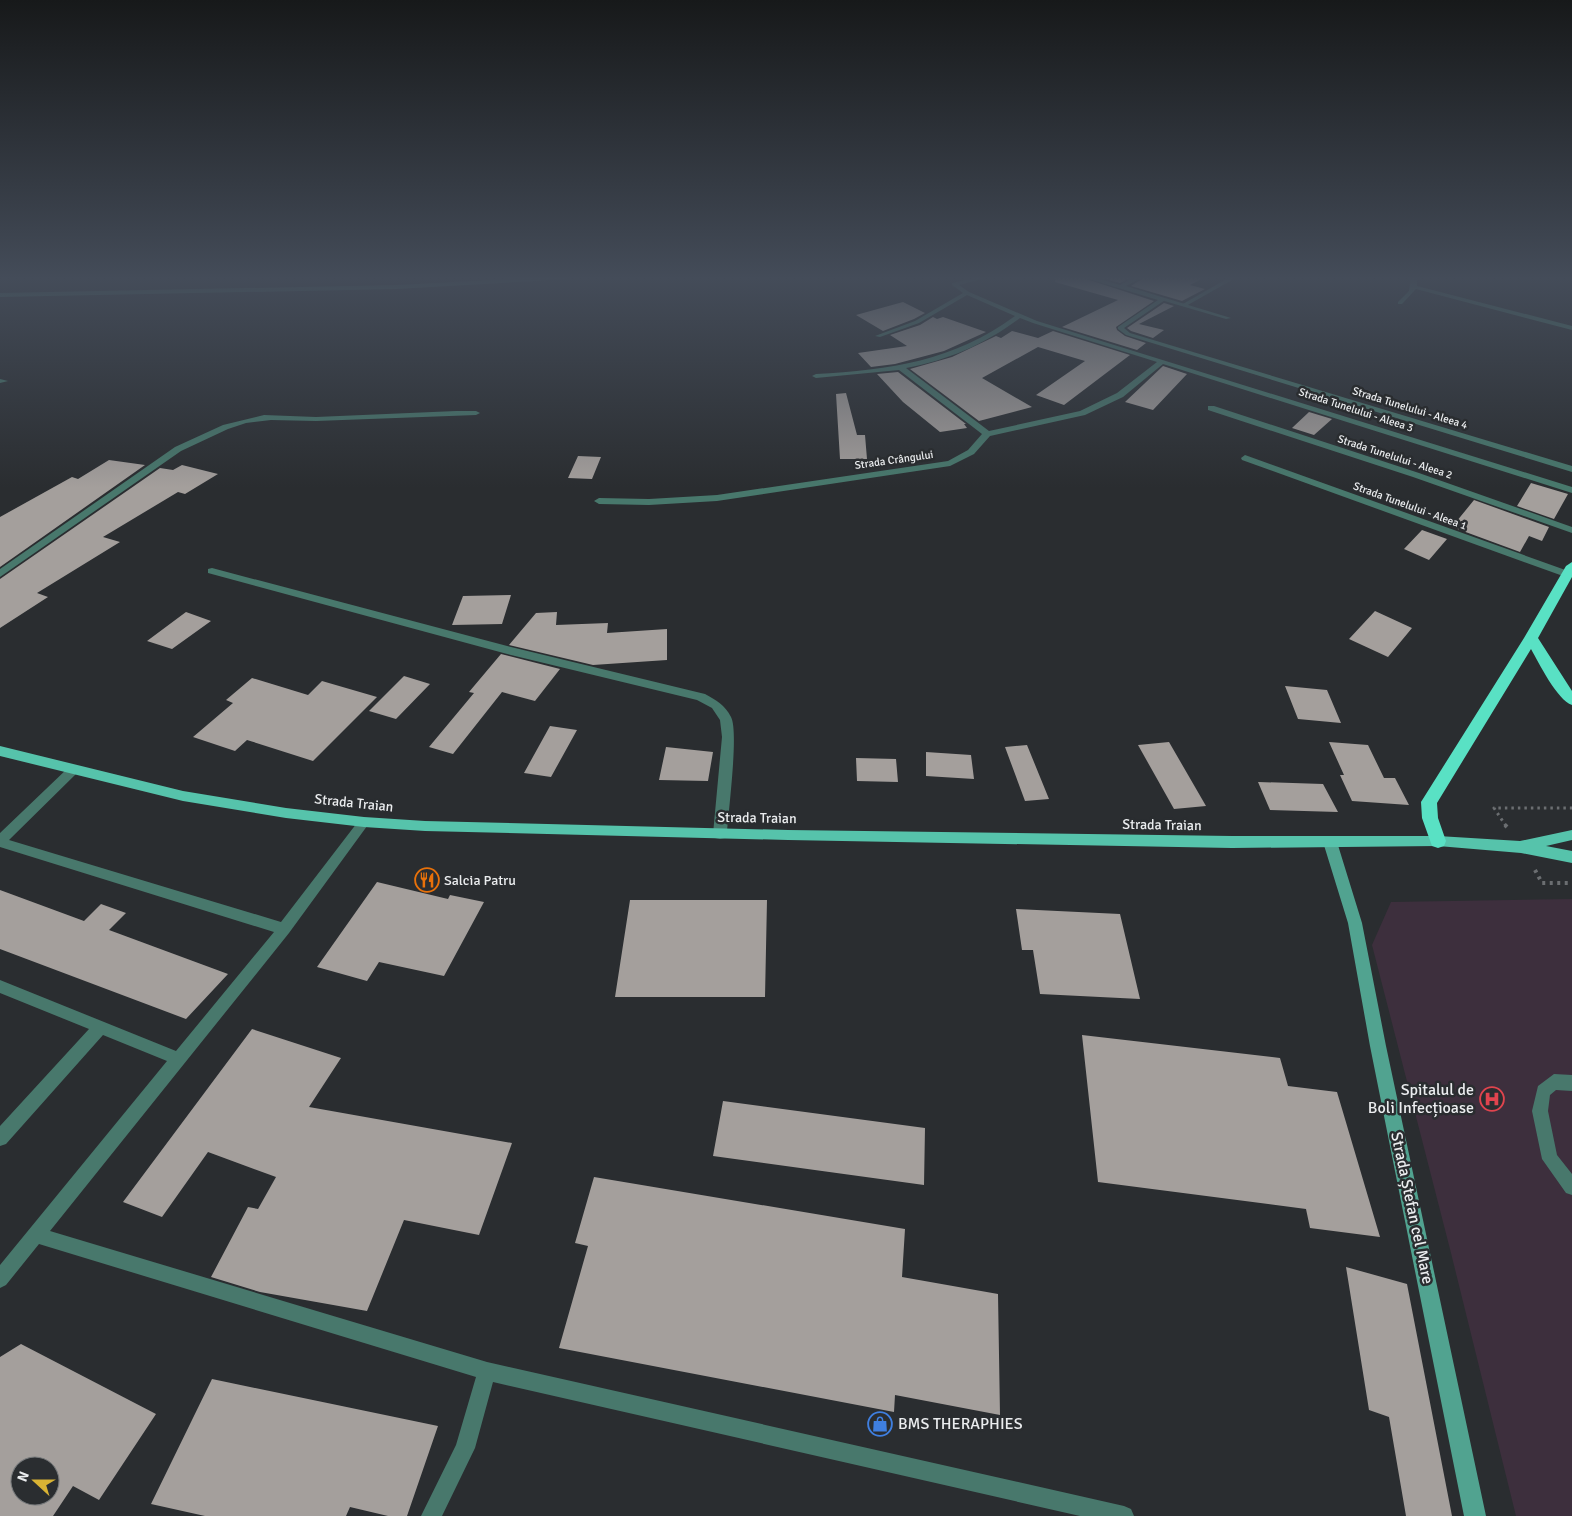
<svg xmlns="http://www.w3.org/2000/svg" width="1572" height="1516" viewBox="0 0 1572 1516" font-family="Signika,sans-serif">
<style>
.medical{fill:#3d2f3d}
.building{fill:#a49f9c;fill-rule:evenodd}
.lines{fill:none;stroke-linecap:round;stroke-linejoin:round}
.path-far1{stroke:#6b6e71;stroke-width:3;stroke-dasharray:2.5 4;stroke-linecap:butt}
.path{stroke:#6b6e71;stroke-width:4;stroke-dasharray:3 4.5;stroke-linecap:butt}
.lane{fill:#48786c;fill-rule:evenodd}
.street{fill:#48786c;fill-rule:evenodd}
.secondary{fill:#51a390;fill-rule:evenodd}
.primary{fill:#56c3ab;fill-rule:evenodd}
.highway{fill:#59e1c4;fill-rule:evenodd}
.labels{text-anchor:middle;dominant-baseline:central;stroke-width:5;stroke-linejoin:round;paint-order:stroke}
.far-street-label{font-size:11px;fill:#ebedef;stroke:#2a2d30}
.street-label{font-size:14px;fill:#ebedef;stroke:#2a2d30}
.poi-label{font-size:14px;fill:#ebedef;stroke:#2a2d30;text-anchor:start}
.near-poi-label{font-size:16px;fill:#ebedef;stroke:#2a2d30;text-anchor:end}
.near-street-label{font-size:16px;fill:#ebedef;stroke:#2a2d30}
</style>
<rect width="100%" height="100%" fill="#2a2d30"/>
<!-- medical -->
<path class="medical" d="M 1572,899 L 1572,1516 L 1516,1516 L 1451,1253 L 1372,945 L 1391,902 Z"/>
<!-- building -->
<path class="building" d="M 1056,276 L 1077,276 L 1154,301 L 1116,327 L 1117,330 L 1125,336 L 1146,343 L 1137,350 L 1062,327 L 1118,300 L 1055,282 Z
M 1095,276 L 1133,276 L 1120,283 Z
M 1147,276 L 1207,276 L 1190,285 L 1205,289 L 1182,301 L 1131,286 Z
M 903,302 L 925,313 L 914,319 L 883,331 L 856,315 Z
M 1164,303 L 1174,306 L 1139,324 L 1164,330 L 1153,338 L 1131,331 L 1127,328 Z
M 933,317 L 937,319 L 943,317 L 986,332 L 944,351 L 895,364 L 871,367 L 858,353 L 907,346 L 890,335 L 920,325 Z
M 1012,331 L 1038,338 L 1053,331 L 1130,355 L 1064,405 L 1036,395 L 1085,361 L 1038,347 L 982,378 L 1032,407 L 979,421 L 910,369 L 952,357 L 996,336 L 1001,338 Z
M 1163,366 L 1187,374 L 1153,410 L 1125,402 Z
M 898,372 L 966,424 L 964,424 L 967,428 L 940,432 L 903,402 L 877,374 Z
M 846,393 L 857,435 L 865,435 L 867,459 L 840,459 L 836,394 Z
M 1309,412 L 1332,419 L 1314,435 L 1292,428 Z
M 578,456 L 601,457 L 592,479 L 568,478 Z
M 109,460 L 145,465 L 0,567 L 0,517 L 72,477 L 78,479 Z
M 182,465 L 218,474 L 185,494 L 178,492 L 103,537 L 120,542 L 37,593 L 48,597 L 0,628 L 0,579 L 160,468 L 173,470 Z
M 1531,483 L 1568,494 L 1554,519 L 1517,506 Z
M 1474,500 L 1549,527 L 1542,541 L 1529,536 L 1520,552 L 1452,527 Z
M 1422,530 L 1447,539 L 1429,560 L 1404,549 Z
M 511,595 L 502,624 L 452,625 L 463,596 Z
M 1375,611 L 1412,628 L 1388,657 L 1349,639 Z
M 186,612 L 211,621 L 172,649 L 147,641 Z
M 557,612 L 556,625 L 608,623 L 607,633 L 667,629 L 667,660 L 593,665 L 509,645 L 536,613 Z
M 501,654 L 560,669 L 535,701 L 502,692 L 453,754 L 429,747 L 474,693 L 469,692 Z
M 404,676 L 430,684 L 396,719 L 369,711 Z
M 252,678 L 308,695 L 322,681 L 377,697 L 313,761 L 247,740 L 235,751 L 193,737 L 233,703 L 226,700 Z
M 1285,686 L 1327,690 L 1341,723 L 1298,719 Z
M 550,726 L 577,730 L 551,777 L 524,773 Z
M 1169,742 L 1206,806 L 1174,809 L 1138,745 Z
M 1329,742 L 1368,745 L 1384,778 L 1395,778 L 1409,805 L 1352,801 L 1340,775 L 1344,775 Z
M 1027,745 L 1049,799 L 1025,801 L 1005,747 Z
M 666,747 L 713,752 L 708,781 L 659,780 Z
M 926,752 L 971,755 L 974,779 L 926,776 Z
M 856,758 L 896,759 L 898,782 L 857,781 Z
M 1258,782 L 1323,784 L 1338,812 L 1270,810 Z
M 377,882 L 448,899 L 450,895 L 484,902 L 444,976 L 379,962 L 367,981 L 317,967 Z
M 0,890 L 84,921 L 101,904 L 126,913 L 109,930 L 228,974 L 186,1019 L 0,949 Z
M 630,900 L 767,900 L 765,997 L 615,997 Z
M 1016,909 L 1120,914 L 1140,999 L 1040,994 L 1033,950 L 1022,950 Z
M 252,1029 L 341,1058 L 309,1107 L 512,1143 L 479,1235 L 404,1220 L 367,1311 L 260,1292 L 211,1277 L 248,1207 L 258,1209 L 276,1177 L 208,1152 L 162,1217 L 123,1202 Z
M 1082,1035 L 1280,1058 L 1288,1086 L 1337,1092 L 1380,1237 L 1310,1228 L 1306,1209 L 1098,1182 Z
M 723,1101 L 925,1128 L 924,1185 L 713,1156 Z
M 594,1177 L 905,1229 L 902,1277 L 998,1294 L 1000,1415 L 895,1395 L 894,1412 L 559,1348 L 588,1246 L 575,1243 Z
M 1346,1267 L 1407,1284 L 1452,1516 L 1406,1516 L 1389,1417 L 1369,1410 Z
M 21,1344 L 156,1414 L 99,1500 L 73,1486 L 53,1516 L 0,1516 L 0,1357 ZM 20,1466 L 50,1466 L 50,1496 L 20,1496 Z
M 212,1379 L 438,1426 L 407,1516 L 388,1516 L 350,1507 L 346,1516 L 205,1516 L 151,1504 Z"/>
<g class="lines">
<!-- path-far1 -->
<path class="path-far1" d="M 1506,826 L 1494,808 L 1572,808"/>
<!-- path -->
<path class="path" d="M 1505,825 L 1507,827
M 1535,870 L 1542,883 L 1572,883"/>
<!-- lane -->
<path class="lane" d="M 1161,298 L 1165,298 L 1231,318 L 1226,319 L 1161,300 Z
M 0,379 L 8,381 L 0,383 Z
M 73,766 L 77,767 L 79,770 L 77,773 L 9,840 L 281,922 L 360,819 L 368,819 L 370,822 L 289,933 L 50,1231 L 487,1362 L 1124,1506 L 1131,1509 L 1134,1516 L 1080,1516 L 493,1382 L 475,1448 L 442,1516 L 421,1516 L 456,1445 L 476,1377 L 39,1244 L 6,1285 L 0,1288 L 0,1265 L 167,1061 L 103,1035 L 6,1144 L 0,1146 L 0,1126 L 89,1029 L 0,993 L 0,980 L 176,1051 L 274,932 L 0,847 L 0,833 L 69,767 Z
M 1554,1074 L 1572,1075 L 1572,1091 L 1556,1090 L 1550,1095 L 1548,1111 L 1557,1155 L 1572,1174 L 1572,1195 L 1566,1193 L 1542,1159 L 1532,1111 L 1538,1086 Z"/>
<!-- street -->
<path class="street" d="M 566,276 L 568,279 L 397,289 L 0,297 L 0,293 L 397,285 Z
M 982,276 L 993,276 L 959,285 L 969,292 L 1037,321 L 1572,487 L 1572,493 L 1163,364 L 1123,397 L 1085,415 L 990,436 L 974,454 L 950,466 L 717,501 L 649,505 L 599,504 L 594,501 L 599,498 L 649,499 L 717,495 L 948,461 L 968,450 L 982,434 L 899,370 L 816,378 L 812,376 L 816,374 C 890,370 954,361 1015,316 L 967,295 L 919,323 L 880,337 L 875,336 L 915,321 L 963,293 L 952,285 L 952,283 ZM 1020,318 L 1033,323 L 1157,362 L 1117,393 L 1080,411 L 989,431 L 906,368 C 949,360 985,344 1020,318 Z
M 1079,276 L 1088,276 L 1120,285 L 1137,276 L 1145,276 L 1126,286 L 1165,298 L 1165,300 L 1124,328 L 1130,333 L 1572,466 L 1572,472 L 1126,335 L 1118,329 L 1118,327 L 1158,300 Z
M 1232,276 L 1239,276 L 1186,306 L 1181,305 Z
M 1411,276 L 1417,276 L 1417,286 L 1572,326 L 1572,330 L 1416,289 L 1402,304 L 1398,304 L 1398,302 L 1409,291 Z
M 1208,406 L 1214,406 L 1419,473 L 1572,527 L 1572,533 L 1413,477 L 1208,410 Z
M 456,411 L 476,411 L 480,413 L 476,415 L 316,421 L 271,420 L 246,423 L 228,429 L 181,451 L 0,577 L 0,569 L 175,447 L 223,425 L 264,415 L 316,417 Z
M 1245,455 L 1571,572 L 1572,574 L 1567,577 L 1563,576 L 1242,460 L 1241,458 Z
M 212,568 L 511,647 L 705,694 C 716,700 725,705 731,717 C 739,732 728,813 727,834 L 725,838 L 720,839 L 715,838 L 713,834 L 722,737 L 720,720 L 712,708 L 697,700 L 511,655 L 208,573 L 208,569 Z"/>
<!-- secondary -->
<path class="secondary" d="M 1330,836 L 1335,838 L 1337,842 L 1362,923 L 1386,1046 L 1486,1516 L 1464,1516 L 1370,1046 L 1348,923 L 1323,842 L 1325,838 Z"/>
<!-- primary -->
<path class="primary" d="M 0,746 L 183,791 L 286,808 L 364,817 L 425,821 L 788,830 L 1232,836 L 1438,836 L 1520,841 L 1572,830 L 1572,840 L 1546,846 L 1572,851 L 1572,863 L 1521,853 L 1438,846 L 1232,848 L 788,840 L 425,831 L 364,827 L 286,818 L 183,801 L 0,756 Z"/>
<!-- highway -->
<path class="highway" d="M 1572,562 L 1572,577 L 1538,638 L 1572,691 L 1572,705 C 1557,700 1539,663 1531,649 L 1437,803 L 1438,818 L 1446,841 L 1444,846 L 1438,848 L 1432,846 L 1422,818 L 1421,802 L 1524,638 L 1566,566 Z"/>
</g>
<!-- sky -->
<linearGradient id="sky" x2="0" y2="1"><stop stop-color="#17191a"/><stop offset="0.57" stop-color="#444c59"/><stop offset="1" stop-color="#444c59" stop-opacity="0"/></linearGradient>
<rect width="1572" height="488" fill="url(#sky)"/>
<!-- icons -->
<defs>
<g id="restaurant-ring" transform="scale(1.25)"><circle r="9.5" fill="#2a2d30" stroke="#e8710a" stroke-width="1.5"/><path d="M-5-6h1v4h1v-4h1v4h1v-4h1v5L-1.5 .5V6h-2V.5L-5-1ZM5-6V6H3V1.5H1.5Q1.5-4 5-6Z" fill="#e8710a"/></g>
<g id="hospital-ring" transform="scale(1.25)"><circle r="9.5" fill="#2a2d30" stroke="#e0444e" stroke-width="1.5"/><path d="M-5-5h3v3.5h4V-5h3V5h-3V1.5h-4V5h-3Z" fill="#e0444e"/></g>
<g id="shop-ring" transform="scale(1.25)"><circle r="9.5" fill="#2a2d30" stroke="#3f7fe0" stroke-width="1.5"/><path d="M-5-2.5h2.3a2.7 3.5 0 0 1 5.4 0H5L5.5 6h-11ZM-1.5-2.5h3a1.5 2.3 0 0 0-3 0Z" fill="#3f7fe0"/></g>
</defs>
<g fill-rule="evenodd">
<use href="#restaurant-ring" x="427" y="880"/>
<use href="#hospital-ring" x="1492" y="1099"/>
<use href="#shop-ring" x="880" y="1424"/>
</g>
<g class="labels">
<!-- far-street labels -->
<g class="far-street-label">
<text transform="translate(1410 408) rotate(17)">Strada Tunelului - Aleea 4</text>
<text transform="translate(1356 410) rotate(18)">Strada Tunelului - Aleea 3</text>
<text transform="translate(1395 457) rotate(18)">Strada Tunelului - Aleea 2</text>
<text transform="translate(894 460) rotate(-8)">Strada Crângului</text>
<text transform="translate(1410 506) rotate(20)">Strada Tunelului - Aleea 1</text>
</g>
<!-- street labels -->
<g class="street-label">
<text transform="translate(354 803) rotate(6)">Strada Traian</text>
<text transform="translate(757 818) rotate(1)">Strada Traian</text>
<text transform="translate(1162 825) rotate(1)">Strada Traian</text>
</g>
<!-- poi labels -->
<g class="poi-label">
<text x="444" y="880">Salcia Patru</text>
</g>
<!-- near-poi labels -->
<g class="near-poi-label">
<text x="1474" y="1090">Spitalul de<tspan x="1474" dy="18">Boli Infecțioase</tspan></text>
<text x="898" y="1424" text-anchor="start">BMS THERAPHIES</text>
</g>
<!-- near-street labels -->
<g class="near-street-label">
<text transform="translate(1412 1208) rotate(78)">Strada Ștefan cel Mare</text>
</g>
</g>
<!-- north arrow -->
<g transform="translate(35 1481) rotate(291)"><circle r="24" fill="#2a2d30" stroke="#777a7c"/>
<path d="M0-4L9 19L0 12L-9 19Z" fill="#d9b334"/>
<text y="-8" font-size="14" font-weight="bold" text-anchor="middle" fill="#ebedef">N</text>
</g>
</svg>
